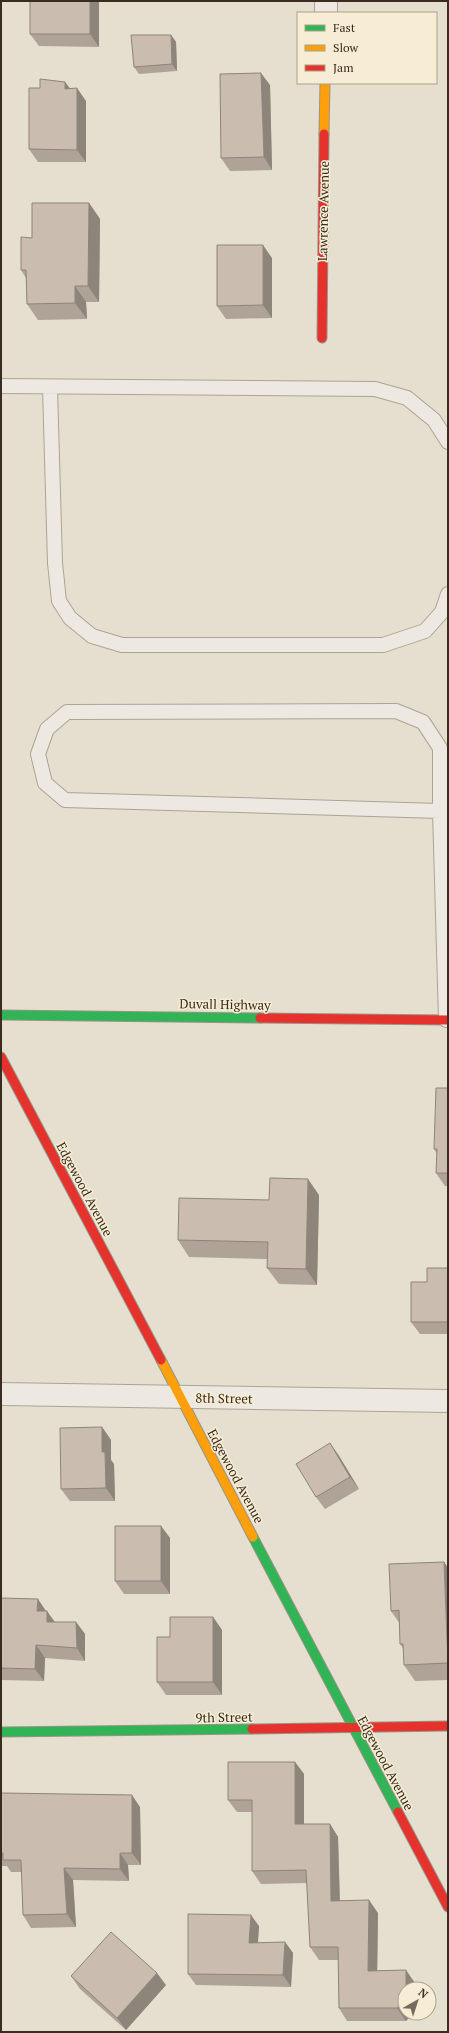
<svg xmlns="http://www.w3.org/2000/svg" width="449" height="2033" viewBox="0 0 449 2033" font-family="'PT Serif',serif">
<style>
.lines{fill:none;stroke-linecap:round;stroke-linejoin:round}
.lane-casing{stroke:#aaa497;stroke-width:16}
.street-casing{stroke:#aaa497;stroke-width:24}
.fast-casing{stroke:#9a9387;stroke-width:11}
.slow-casing{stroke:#9a9387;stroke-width:11}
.jam-casing{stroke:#9a9387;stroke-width:11}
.lane{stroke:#ede9e0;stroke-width:14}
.street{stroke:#ede9e0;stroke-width:22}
.fast{stroke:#30b455;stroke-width:9}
.slow{stroke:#ff9f0a;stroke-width:9}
.jam{stroke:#e5322d;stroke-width:9}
.wall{fill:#aea396}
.shaded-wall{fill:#8d847a}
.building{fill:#cabdaf;stroke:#8d847a}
.labels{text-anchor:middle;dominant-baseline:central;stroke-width:3;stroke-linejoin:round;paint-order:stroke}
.street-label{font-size:13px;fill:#3a2c1f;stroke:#f6edd4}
</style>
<rect width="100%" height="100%" fill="#e5dfcf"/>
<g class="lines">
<!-- lane casing -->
<g class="lane-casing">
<path id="lane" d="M 1,386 L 375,389 L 407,398 L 434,420 L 448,442
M 50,388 L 55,563 L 59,601 L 70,618 L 92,636 L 122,645 L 383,645 L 425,631 L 442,612 L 448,594
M 440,811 L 65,800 L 45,783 L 38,754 L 47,729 L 67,712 L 396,711 L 423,722 L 440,748 L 440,811 L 446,1020"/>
</g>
<!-- street casing -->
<g class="street-casing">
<path id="street" d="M 326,13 L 326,1
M 1,1394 L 448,1401"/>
</g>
<!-- fast casing -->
<g class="fast-casing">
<path id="fast" d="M 1,1015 L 260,1018
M 253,1537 L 398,1812
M 1,1732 L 252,1729"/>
</g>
<!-- slow casing -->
<g class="slow-casing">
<path id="slow" d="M 324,134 L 325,83
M 161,1360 L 253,1537"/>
</g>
<!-- jam casing -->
<g class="jam-casing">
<path id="jam" d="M 322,338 L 324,134
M 260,1018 L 448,1020
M 1,1057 L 161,1360
M 252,1729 L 448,1726
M 398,1812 L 448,1907"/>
</g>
<!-- lane -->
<use href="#lane" class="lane"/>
<!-- street -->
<use href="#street" class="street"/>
<!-- fast -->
<use href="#fast" class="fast"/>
<!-- slow -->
<use href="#slow" class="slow"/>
<!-- jam -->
<use href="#jam" class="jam"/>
</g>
<!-- wall -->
<path class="wall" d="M 30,1 L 99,1 L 99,47 L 39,46 L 30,34 Z
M 171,35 L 176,42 L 177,71 L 139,74 L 134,67 Z
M 65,82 L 70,88 L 86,101 L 86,162 L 38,162 L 29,149 L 40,88 Z
M 270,85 L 272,170 L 230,171 L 221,158 Z
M 89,203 L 100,219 L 99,302 L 86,302 L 87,319 L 38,320 L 27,304 L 26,278 L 21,270 L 32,238 Z
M 272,258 L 272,318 L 226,319 L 217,306 Z
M 448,1088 L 448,1186 L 445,1186 L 436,1173 L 437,1154 L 434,1149 Z
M 319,1195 L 317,1285 L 279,1284 L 267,1268 L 267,1259 L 189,1257 L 178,1240 L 269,1200 Z
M 448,1268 L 448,1334 L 420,1334 L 411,1322 L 427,1282 Z
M 102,1427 L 111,1440 L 111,1460 L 114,1464 L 115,1501 L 70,1501 L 61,1489 Z
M 330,1443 L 339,1456 L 359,1489 L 325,1509 L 316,1497 Z
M 161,1526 L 170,1538 L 170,1594 L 124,1594 L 115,1581 Z
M 444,1562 L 448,1568 L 448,1680 L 415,1681 L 404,1665 L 403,1648 L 400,1644 L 400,1624 L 391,1611 Z
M 1,1598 L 46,1611 L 55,1622 L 76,1622 L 85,1634 L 85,1661 L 45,1658 L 44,1681 L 1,1680 Z
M 213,1617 L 222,1630 L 222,1695 L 166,1695 L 157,1682 L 170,1637 Z
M 295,1762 L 304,1774 L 304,1824 L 330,1824 L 338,1837 L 340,1900 L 378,1913 L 377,1971 L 415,1983 L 405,2013 L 413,2013 L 406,2021 L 347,2021 L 339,2008 L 338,1960 L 319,1960 L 310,1947 L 307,1883 L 261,1884 L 252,1871 L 252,1812 L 237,1812 L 228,1800 Z
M 1,1793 L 140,1807 L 141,1865 L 128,1865 L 129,1881 L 73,1880 L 76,1927 L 31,1928 L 23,1915 L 22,1872 L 11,1872 L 7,1866 L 1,1866 Z
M 259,1926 L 258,1943 L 285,1942 L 293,1953 L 291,1987 L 196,1985 L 188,1974 Z
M 71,1976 L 166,1985 L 126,2030 L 80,1989 Z"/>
<!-- shaded-wall -->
<path class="shaded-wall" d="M 90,1 L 99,1 L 99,47 L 90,34 Z
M 171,35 L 176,42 L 177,71 L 172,64 Z
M 261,73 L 270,85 L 272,170 L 264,157 Z
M 65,82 L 74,95 L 65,89 Z
M 77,88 L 86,101 L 86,162 L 77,150 Z
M 89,203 L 100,219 L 99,302 L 88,286 Z
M 263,245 L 272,258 L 272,318 L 263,305 Z
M 75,286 L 86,302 L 87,319 L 75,303 Z
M 308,1179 L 319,1195 L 317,1285 L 306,1269 Z
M 102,1427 L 111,1440 L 111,1460 L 114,1464 L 115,1501 L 106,1488 L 102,1452 Z
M 330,1443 L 339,1456 L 359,1489 L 350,1477 Z
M 161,1526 L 170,1538 L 170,1594 L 161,1581 Z
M 444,1562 L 448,1568 L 448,1662 Z
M 38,1599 L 46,1611 L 37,1611 Z
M 47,1611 L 56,1624 L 47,1622 Z
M 213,1617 L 222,1630 L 222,1695 L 213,1682 Z
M 76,1622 L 85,1634 L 85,1661 L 77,1648 Z
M 36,1645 L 45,1658 L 44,1681 L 35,1669 Z
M 295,1762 L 304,1774 L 304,1837 L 295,1824 Z
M 132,1795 L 140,1807 L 141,1865 L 132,1853 Z
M 330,1824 L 338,1837 L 340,1913 L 331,1901 Z
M 120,1853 L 128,1865 L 129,1881 L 120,1869 Z
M 64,1868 L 73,1880 L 76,1927 L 67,1914 Z
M 369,1900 L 378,1913 L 377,1984 L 368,1971 Z
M 251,1915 L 259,1926 L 257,1954 L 249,1943 Z
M 285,1942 L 293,1953 L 291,1987 L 283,1975 Z
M 406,1970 L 415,1983 L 415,1989 L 406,1989 Z
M 157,1973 L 166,1985 L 126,2030 L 117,2018 Z
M 405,1999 L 405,2013 L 413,2013 L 406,2021 L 397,2008 Z"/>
<!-- building -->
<path class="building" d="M 30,1 L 90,1 L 90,34 L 30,34 Z
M 131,35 L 171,35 L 172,64 L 134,67 Z
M 261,73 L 264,157 L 221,158 L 220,74 Z
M 40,79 L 65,82 L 65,89 L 77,88 L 77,150 L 29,149 L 29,88 L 40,88 Z
M 32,203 L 89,203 L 88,286 L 75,286 L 75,303 L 27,304 L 26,270 L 21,270 L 21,237 L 32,238 Z
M 217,245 L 263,245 L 263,305 L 217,306 Z
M 436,1088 L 448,1088 L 448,1173 L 436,1173 L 437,1149 L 434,1149 Z
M 270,1178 L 308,1179 L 306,1269 L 267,1268 L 268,1242 L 178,1240 L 179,1198 L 269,1200 Z
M 427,1268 L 448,1268 L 448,1322 L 411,1322 L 411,1282 L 427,1282 Z
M 102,1427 L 102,1452 L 105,1452 L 106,1488 L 61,1489 L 60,1428 Z
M 330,1443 L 350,1477 L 316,1497 L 296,1464 Z
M 115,1526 L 161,1526 L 161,1581 L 115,1581 Z
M 444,1562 L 448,1663 L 404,1665 L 403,1644 L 400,1644 L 399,1610 L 391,1611 L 389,1564 Z
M 1,1598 L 38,1599 L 37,1611 L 47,1611 L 47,1622 L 76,1622 L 77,1648 L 36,1645 L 35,1669 L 1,1668 Z
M 170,1617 L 213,1617 L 213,1682 L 157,1682 L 157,1637 L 170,1637 Z
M 228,1762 L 295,1762 L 295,1824 L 330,1824 L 331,1901 L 369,1900 L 368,1971 L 406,1970 L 406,1989 L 405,1989 L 405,1999 L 397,2008 L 339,2008 L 338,1947 L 310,1947 L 306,1870 L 252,1871 L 252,1800 L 228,1800 Z
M 1,1793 L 132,1795 L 132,1853 L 120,1853 L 120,1869 L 64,1868 L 67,1914 L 23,1915 L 21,1860 L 3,1860 L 3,1853 L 1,1853 Z
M 188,1914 L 251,1915 L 249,1943 L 285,1942 L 283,1975 L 188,1974 Z
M 111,1932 L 157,1973 L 117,2018 L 71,1976 Z"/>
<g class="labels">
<!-- street labels -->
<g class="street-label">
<text transform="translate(323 211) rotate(-89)">Lawrence Avenue</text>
<text transform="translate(225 1004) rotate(1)">Duvall Highway</text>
<text transform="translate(85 1189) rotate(62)">Edgewood Avenue</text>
<text transform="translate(224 1398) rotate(1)">8th Street</text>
<text transform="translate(236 1476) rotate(62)">Edgewood Avenue</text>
<text transform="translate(224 1717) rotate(-1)">9th Street</text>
<text transform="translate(386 1763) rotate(62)">Edgewood Avenue</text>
</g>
</g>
<!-- border -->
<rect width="449" height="2033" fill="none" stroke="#3a2c1f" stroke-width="4"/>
<!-- legend -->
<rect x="297" y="12" width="140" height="72" fill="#f6edd4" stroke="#aba08c"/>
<rect x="305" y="25" width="20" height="6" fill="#30b455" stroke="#aba08c"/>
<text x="333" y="32" font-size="12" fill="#3a2c1f">Fast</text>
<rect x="305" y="45" width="20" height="6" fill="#ff9f0a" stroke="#aba08c"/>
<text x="333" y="52" font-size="12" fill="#3a2c1f">Slow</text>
<rect x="305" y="65" width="20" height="6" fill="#e5322d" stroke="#aba08c"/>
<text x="333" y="72" font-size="12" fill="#3a2c1f">Jam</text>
<!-- north arrow -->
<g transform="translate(417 2001) rotate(39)"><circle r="19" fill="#f6edd4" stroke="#aba08c"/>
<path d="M0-3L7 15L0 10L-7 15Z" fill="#766b5d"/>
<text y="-6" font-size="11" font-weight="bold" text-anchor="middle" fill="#3a2c1f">N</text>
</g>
</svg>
